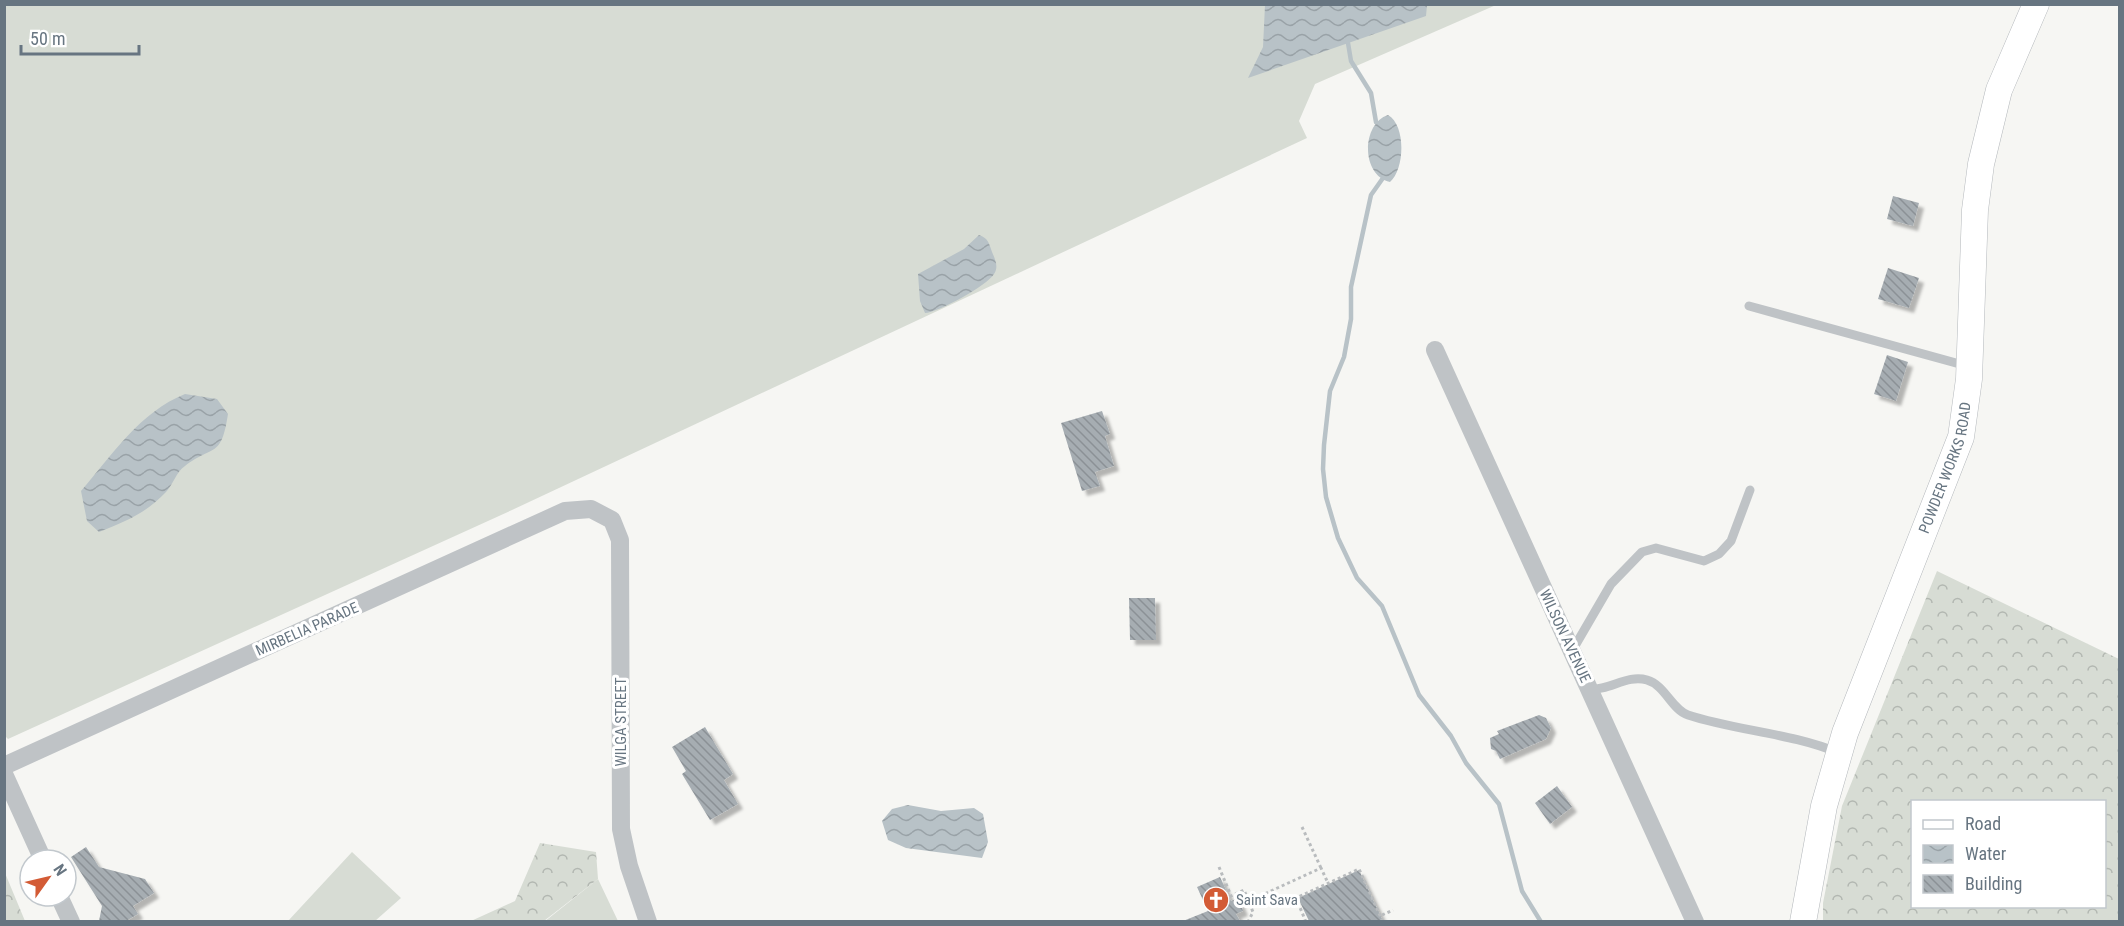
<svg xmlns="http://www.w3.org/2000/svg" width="2124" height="926" viewBox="0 0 2124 926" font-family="'Roboto Condensed',sans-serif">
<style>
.grass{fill:#d7dcd4}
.forest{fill:url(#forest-crowns);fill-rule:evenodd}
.water{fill:url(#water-waves)}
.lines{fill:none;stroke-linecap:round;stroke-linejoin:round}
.stream{stroke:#b8c2c7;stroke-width:4.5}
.building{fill:url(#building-back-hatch);filter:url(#shadow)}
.secondary-casing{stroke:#b4b8bc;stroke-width:27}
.path{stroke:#b9bcbe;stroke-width:3;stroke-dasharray:3 3;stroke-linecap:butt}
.service{stroke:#bfc3c6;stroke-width:9}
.minor{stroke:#bfc3c6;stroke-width:18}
.secondary{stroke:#fff;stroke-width:26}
.labels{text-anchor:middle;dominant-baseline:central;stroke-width:6;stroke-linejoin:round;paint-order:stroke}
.street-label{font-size:15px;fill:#677581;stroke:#fff}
.poi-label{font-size:15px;fill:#677581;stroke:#fff;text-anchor:start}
</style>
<defs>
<pattern id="forest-crowns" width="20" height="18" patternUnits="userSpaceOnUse" patternTransform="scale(1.5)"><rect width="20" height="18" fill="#d7dcd4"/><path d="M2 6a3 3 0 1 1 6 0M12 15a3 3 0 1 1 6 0" fill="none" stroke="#b2b7b1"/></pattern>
<pattern id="water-waves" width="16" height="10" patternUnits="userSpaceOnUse" patternTransform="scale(1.5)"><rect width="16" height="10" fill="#b8c2c7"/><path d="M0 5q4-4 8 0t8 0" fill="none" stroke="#99a2a7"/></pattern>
<pattern id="building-back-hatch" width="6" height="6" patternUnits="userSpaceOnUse" patternTransform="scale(1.5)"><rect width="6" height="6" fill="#a6adb2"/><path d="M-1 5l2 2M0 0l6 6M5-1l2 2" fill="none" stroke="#8b9196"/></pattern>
<filter id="shadow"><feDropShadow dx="5" dy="5" stdDeviation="1.5" flood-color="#0004"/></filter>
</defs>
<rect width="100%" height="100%" fill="#f6f6f3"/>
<!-- grass -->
<path class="grass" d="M 4,5 L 1496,5 L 1315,84 L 1299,121 L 1307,138 L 512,510 L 8,739 L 4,735 Z
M 352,852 L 401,898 L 375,921 L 288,921 Z
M 598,879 L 618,921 L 544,922 Z"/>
<!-- forest -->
<path class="forest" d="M 1937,571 L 2119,659 L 2119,921 L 1823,921 L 1823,903 L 1842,806 ZM 1912,802 L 2104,802 L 2104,906 L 1912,906 Z
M 540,843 L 596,852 L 598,879 L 544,921 L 471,921 L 515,901 Z
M 5,873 L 25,921 L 5,921 Z"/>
<!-- water -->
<path class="water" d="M 1265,5 L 1265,4 L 1427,5 L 1426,16 L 1248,78 L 1263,47 Z
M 1388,115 C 1406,125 1405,169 1390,182 C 1361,176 1361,124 1388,115 Z
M 979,235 C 988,238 989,243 992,252 C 995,259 999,267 994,274 C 988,285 937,313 925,313 L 920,301 L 918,274 L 964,249 Z
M 185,394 L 217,399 L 228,414 C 221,459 214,444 185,466 C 176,472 173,485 166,492 C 145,514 126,521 99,532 L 87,521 L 81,491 C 112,455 140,412 185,394 Z
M 908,805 L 941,811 L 974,808 L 983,814 L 988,842 L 982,858 L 906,848 L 888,840 L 882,821 L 892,809 Z"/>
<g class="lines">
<!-- stream -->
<path class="stream" d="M 1348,43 L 1351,61 L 1371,93 L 1376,122
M 1383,178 L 1371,195 L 1351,287 L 1351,319 L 1344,357 L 1330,391 L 1324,445 L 1323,469 L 1326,497 L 1338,538 L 1357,578 L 1382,606 L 1419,695 L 1451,736 L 1466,763 L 1499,804 L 1522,891 L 1541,922"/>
</g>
<!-- building -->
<path class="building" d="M 1893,196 L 1919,203 L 1913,226 L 1887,219 Z
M 1888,268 L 1919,278 L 1909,308 L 1878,299 Z
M 1887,355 L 1908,362 L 1896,401 L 1874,394 Z
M 1102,411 L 1110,434 L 1105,436 L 1114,466 L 1095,472 L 1100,486 L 1082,491 L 1061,423 Z
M 1129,598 L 1155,598 L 1156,640 L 1130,640 Z
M 1539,715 L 1546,718 L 1551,728 L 1546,739 L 1500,759 L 1496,751 L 1491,749 L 1490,738 L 1499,734 L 1497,731 Z
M 705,727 L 733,774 L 724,780 L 738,804 L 710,820 L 682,774 L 686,771 L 672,747 Z
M 1557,786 L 1572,807 L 1550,824 L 1535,803 Z
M 86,847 L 99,867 L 145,879 L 154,893 L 133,906 L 138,914 L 126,921 L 99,921 L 102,906 L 71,857 Z
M 1359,870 L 1383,921 L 1309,921 L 1298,898 Z
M 1220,877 L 1231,901 L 1238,898 L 1243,911 L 1236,914 L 1240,921 L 1183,921 L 1208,911 L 1197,887 Z"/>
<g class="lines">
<!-- secondary casing -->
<g class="secondary-casing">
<g id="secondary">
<path id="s1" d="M 1803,922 L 1824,806 L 1845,733 L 1961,437 L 1969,379 L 1975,210 L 1981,164 L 1999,90 L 2036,4"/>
</g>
</g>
<!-- path -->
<path class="path" d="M 1302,827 L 1321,868
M 1219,867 L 1231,896 L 1244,890 L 1253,912 L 1248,922
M 1249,901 L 1321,868 L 1328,883
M 1382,915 L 1393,910
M 1306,922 L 1296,898 L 1359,869 L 1383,922"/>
<!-- service -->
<path class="service" d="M 1749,306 L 1967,366
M 1572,651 L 1611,584 L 1642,552 L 1656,548 L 1704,561 L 1719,554 L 1731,541 L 1750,490
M 1589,689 C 1609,691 1627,674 1647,680 C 1665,685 1672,710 1688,715 C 1737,731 1791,733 1839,753"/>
<!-- minor -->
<path class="minor" d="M 1435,350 L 1695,922
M 4,766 L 565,511 L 591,509 L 612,520 L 620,540 L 621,829 L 629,866 L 648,922
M 4,774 L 43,860
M 59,896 L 71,922"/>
<!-- secondary -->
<use href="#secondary" class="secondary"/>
</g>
<!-- icons -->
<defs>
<g id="church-disc" transform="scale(1.35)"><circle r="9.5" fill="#d35b35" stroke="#fff"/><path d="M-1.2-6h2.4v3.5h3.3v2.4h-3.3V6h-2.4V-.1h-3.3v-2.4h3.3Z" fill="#fff"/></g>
</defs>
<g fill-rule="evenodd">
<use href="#church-disc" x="1216" y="900"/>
</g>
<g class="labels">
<!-- street labels -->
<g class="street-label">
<text stroke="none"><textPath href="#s1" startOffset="478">POWDER WORKS ROAD</textPath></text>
<text transform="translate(307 629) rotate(-24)">MIRBELIA PARADE</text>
<text transform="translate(1565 636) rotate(65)">WILSON AVENUE</text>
<text transform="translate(621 722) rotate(-90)">WILGA STREET</text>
</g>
<!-- poi labels -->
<g class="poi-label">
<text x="1236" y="900">Saint Sava</text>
</g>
</g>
<!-- border -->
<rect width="2124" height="926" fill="none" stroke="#677581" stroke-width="12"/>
<!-- legend -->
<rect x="1911" y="800" width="195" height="108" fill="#ffffff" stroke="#c2c8cd" stroke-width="1.5"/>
<rect x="1923" y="820" width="30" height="9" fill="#ffffff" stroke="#c2c8cd" stroke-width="1.5"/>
<text x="1965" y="830" font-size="18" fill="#677581">Road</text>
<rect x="1923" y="845" width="30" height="18" fill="url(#water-waves)" stroke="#c2c8cd" stroke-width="1.5"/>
<text x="1965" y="860" font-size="18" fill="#677581">Water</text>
<rect x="1923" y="875" width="30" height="18" fill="url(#building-back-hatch)" stroke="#c2c8cd" stroke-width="1.5"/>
<text x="1965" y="890" font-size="18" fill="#677581">Building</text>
<!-- north arrow -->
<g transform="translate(48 878) rotate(56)"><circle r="28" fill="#ffffff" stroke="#c2c8cd" stroke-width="1.5"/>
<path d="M0-4.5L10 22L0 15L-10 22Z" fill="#d35b35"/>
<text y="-9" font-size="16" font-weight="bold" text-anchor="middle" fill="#677581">N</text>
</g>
<!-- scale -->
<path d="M21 45v9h118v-9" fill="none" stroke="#677581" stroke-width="3"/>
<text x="30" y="45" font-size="18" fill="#677581" stroke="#ffffff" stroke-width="4.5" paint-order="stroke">50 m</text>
</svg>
